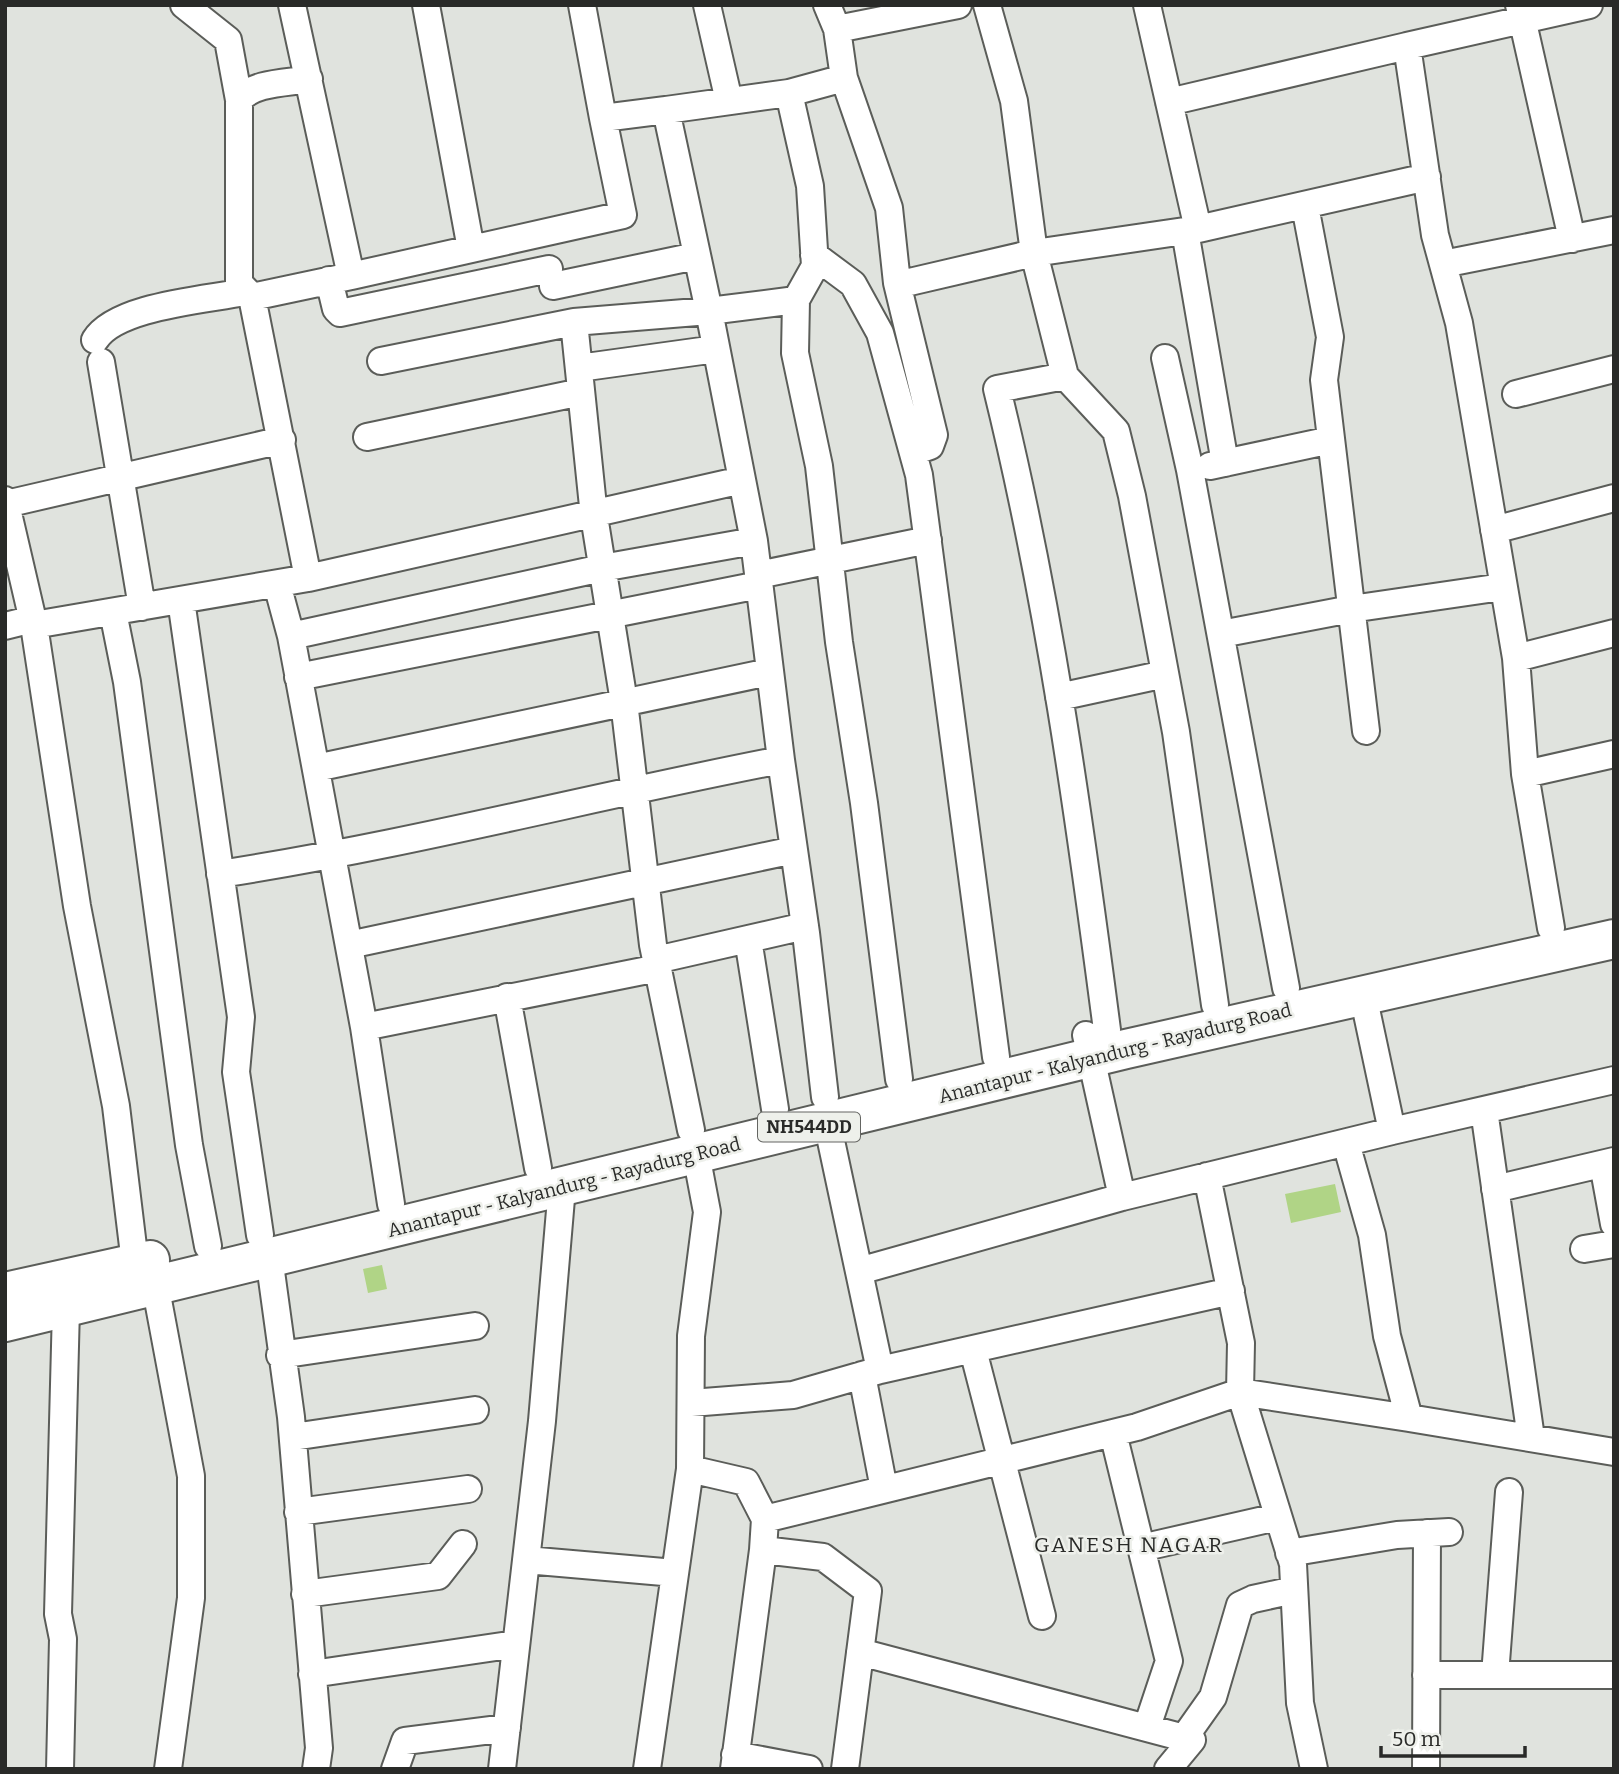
<svg xmlns="http://www.w3.org/2000/svg" width="1619" height="1774" viewBox="0 0 1619 1774" font-family="Bitter,serif">
<style>
.building{fill:#b0d486}
.lines{fill:none;stroke-linecap:round;stroke-linejoin:round}
.minor-casing{stroke:#5b5d59;stroke-width:30}
.highway-casing{stroke:#5b5d59;stroke-width:42}
.minor{stroke:#fff;stroke-width:26}
.highway{stroke:#fff;stroke-width:38}
.labels{text-anchor:middle;dominant-baseline:central;stroke-width:5;stroke-linejoin:round;paint-order:stroke}
.shield{fill:#eef0eb;stroke:#646562;stroke-width:2}
.shield-label{font-size:18px;font-weight:bold;fill:#292a28}
.street-label{font-size:19px;fill:#292a28;stroke:#eef0eb}
.neighbourhood-label{font-size:21px;letter-spacing:2px;fill:#292a28;stroke:#eef0eb}
</style>
<rect width="100%" height="100%" fill="#e0e3de"/>
<!-- building -->
<path class="building" d="M 1335,1184 L 1341,1212 L 1291,1223 L 1285,1194 Z
M 382,1265 L 387,1289 L 368,1293 L 363,1269 Z"/>
<g class="lines">
<!-- minor casing -->
<g class="minor-casing">
<path id="minor" d="M 184,5 L 228,40 L 239,100
M 292,5 L 351,276 L 252,297 L 308,578
M 426,5 L 471,249
M 582,5 L 603,118
M 707,5 L 729,101
M 827,5 L 837,29
M 958,5 L 837,29 L 844,78 L 889,208 L 897,283 L 901,284 L 1034,253 L 1014,101 L 987,5
M 1519,5 L 1572,239
M 1407,46 L 1589,5
M 789,93 L 844,78
M 1169,102 L 1407,46 L 1435,235 L 1459,323 L 1516,658 L 1525,774 L 1551,928
M 1305,206 L 1330,337 L 1324,380 L 1366,731
M 1198,229 L 1427,177
M 1185,231 L 1225,463
M 814,255 L 853,284 L 880,333 L 919,475 L 996,1057
M 1443,264 L 1614,230
M 351,276 L 623,215 L 603,118 L 666,110 L 709,311 L 796,300 L 815,266 L 810,186 L 789,93 L 666,110
M 329,280 L 336,309 L 340,313 L 549,269
M 897,283 L 934,435 L 930,446 L 913,452
M 553,286 L 696,256
M 252,297 L 239,283 L 239,100 C 253,82 288,83 309,79
M 796,300 L 795,353 L 819,466 L 839,642 L 864,803 L 899,1079
M 574,322 L 709,311 L 754,541 L 781,760
M 95,340 C 116,306 205,300 244,292
M 1165,358 L 1190,470 L 1286,988
M 381,361 L 574,322 L 594,516 L 624,702 L 653,945 L 691,1130
M 101,362 L 142,607
M 579,368 L 716,349
M 1065,376 L 1116,431 L 1132,496 L 1176,732 L 1215,1005
M 1516,394 L 1614,369
M 367,437 L 581,392
M 1210,466 L 1331,440
M 5,500 L 34,625 L 77,906 L 116,1106 L 135,1263
M 6,504 L 282,440
M 1494,530 L 1614,498
M 758,575 L 928,540
M 277,584 L 291,636
M 181,600 L 241,1017 L 236,1072 L 260,1235
M 113,612 L 127,682 L 189,1145 L 208,1246
M 34,625 L 308,578 L 742,480
M 5,626 L 33,619
M 1221,634 L 1351,609 L 1502,587
M 1516,658 L 1614,633
M 298,677 L 759,585
M 1059,697 L 1165,674
M 316,768 L 769,672
M 1525,774 L 1614,754
M 220,874 C 408,845 594,796 781,760 L 806,933 L 825,1097
M 748,939 L 775,1109
M 349,945 L 794,850
M 656,960 L 805,926
M 507,997 L 538,1168
M 364,1027 L 658,968
M 1107,1030 C 1079,815 1049,600 997,389 L 1065,376 L 1034,253 L 1198,229 L 1147,5
M 1086,1035 L 1122,1197
M 1484,1110 L 1531,1438
M 1392,1131 L 1614,1080
M 696,1154 L 707,1212 L 691,1336 L 690,1469 L 746,1482 L 765,1519 L 763,1550 L 823,1557 L 868,1591 L 845,1769
M 1603,1164 L 1614,1224
M 1207,1176 L 1241,1343 L 1240,1392 L 1293,1564 L 1300,1703 L 1314,1769
M 1495,1189 L 1614,1161
M 391,1204 L 364,1027 L 291,636 L 602,568 L 754,541
M 1584,1249 L 1614,1244
M 269,1257 L 291,1417 L 319,1748 L 316,1769
M 859,1271 L 1122,1197 L 1392,1131 L 1363,995
M 155,1284 L 191,1476 L 191,1598 L 168,1769
M 973,1350 L 1042,1616
M 280,1355 L 475,1326
M 880,1370 L 1231,1291
M 862,1375 L 884,1489
M 691,1403 L 793,1395 L 880,1370 L 827,1122
M 1409,1418 L 1614,1452
M 1113,1433 L 1169,1661 L 1147,1727
M 293,1437 L 475,1410
M 298,1512 L 468,1489
M 765,1519 L 1137,1427 L 1240,1392 L 1409,1418 L 1387,1336 L 1372,1235 L 1346,1143
M 1141,1548 L 1277,1517
M 1289,1553 L 1397,1535 L 1449,1532
M 526,1560 L 675,1573
M 305,1594 L 438,1576 L 463,1544
M 860,1652 L 1192,1740 L 1168,1769
M 312,1674 L 516,1644
M 1426,1675 L 1614,1675
M 1495,1675 L 1509,1492
M 1184,1738 L 1213,1697 L 1240,1605 L 1253,1599 L 1294,1590
M 735,1755 L 809,1769
M 60,1769 L 63,1639 L 58,1614 L 66,1308
M 395,1769 L 405,1741 L 507,1728
M 502,1769 L 542,1421 L 562,1187
M 647,1769 L 690,1469
M 734,1769 L 763,1550
M 1426,1769 L 1427,1533"/>
</g>
<!-- highway casing -->
<g class="highway-casing">
<path id="highway" d="M 5,1292 L 150,1260
M 5,1322 L 1126,1049 L 1614,939"/>
</g>
<!-- minor -->
<use href="#minor" class="minor"/>
<!-- highway -->
<use href="#highway" class="highway"/>
</g>
<g class="labels">
<!-- shield labels -->
<rect class="shield" x="758" y="1112.5" width="102" height="29" rx="5"/>
<g class="shield-label">
<text x="809" y="1127">NH544DD</text>
</g>
<!-- street labels -->
<g class="street-label">
<text transform="translate(1115 1053) rotate(-14)">Anantapur - Kalyandurg - Rayadurg Road</text>
<text transform="translate(564 1187) rotate(-14)">Anantapur - Kalyandurg - Rayadurg Road</text>
</g>
<!-- neighbourhood labels -->
<g class="neighbourhood-label">
<text x="1129" y="1545">GANESH NAGAR</text>
</g>
</g>
<!-- border -->
<rect width="1619" height="1774" fill="none" stroke="#292a28" stroke-width="14"/>
<!-- scale -->
<path d="M1381 1746v10h144v-10" fill="none" stroke="#292a28" stroke-width="3.5"/>
<text x="1392" y="1746" font-size="21" fill="#292a28" stroke="#eef0eb" stroke-width="5" paint-order="stroke">50 m</text>
</svg>
